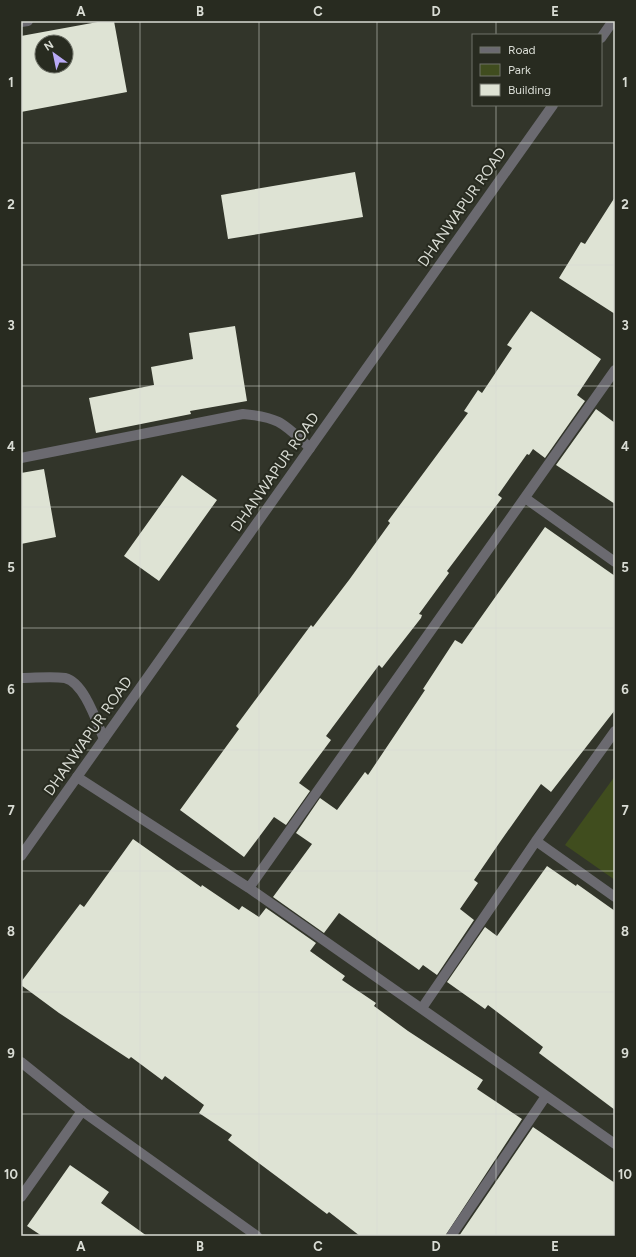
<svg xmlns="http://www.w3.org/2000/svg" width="636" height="1257" viewBox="0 0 636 1257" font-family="Figtree,sans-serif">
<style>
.green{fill:#404d1e}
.building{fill:#dee3d4;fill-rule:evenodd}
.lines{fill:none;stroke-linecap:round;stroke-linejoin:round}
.service{stroke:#6b6a70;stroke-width:10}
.minor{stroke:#6b6a70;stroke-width:10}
.tertiary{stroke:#6b6a70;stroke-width:10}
.grid{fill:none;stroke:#d9dcd4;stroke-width:1;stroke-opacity:0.55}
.labels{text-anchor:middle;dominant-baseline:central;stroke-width:4;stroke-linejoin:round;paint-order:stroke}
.street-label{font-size:15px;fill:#d9dcd4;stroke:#282b20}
.neatline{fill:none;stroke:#d9dcd4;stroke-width:1.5}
.grid-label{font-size:13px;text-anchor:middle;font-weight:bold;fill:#d9dcd4}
</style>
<rect width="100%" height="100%" fill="#32352a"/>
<!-- green -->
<path class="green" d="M 615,776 L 615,880 L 565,845 Z"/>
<!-- building -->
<path class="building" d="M 103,21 L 114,21 L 127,92 L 21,112 L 21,36 ZM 42,42 L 66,42 L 66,66 L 42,66 Z
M 355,172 L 363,217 L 228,239 L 221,195 Z
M 615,197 L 615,314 L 559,278 L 581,242 L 585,244 Z
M 531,311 L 601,359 L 577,395 L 585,401 L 545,458 L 533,449 L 529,455 L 527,454 L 498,495 L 502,498 L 447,571 L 449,573 L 419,614 L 422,615 L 421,618 L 382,668 L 379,665 L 326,736 L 331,740 L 299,783 L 310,791 L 286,825 L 274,817 L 244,857 L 180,810 L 239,729 L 236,726 L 311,625 L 313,627 L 349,580 L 390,523 L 388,521 L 468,413 L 464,411 L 478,390 L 482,393 L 512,348 L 507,345 Z
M 235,326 L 247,401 L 190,411 L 191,414 L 96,433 L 89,398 L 154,385 L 151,367 L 193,359 L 189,333 Z
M 596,409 L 615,423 L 615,504 L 556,465 Z
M 44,469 L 56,537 L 21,544 L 21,473 Z
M 182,475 L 217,500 L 159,581 L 124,556 Z
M 545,527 L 615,576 L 615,710 L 551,792 L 541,784 L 500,842 L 474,880 L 478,883 L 460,909 L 474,920 L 437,975 L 423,965 L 419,970 L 339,913 L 324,933 L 273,897 L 312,844 L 296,833 L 320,798 L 337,810 L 365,772 L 368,775 L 425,690 L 423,689 L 455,640 L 462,644 Z
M 133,839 L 201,887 L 202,885 L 239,910 L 242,906 L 259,917 L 266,908 L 316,943 L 310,951 L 345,976 L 342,980 L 376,1003 L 374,1006 L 408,1031 L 483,1080 L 477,1089 L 522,1119 L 445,1236 L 360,1236 L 329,1212 L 327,1214 L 228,1140 L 232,1135 L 199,1113 L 204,1105 L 165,1076 L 162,1080 L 131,1057 L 129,1059 L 59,1013 L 21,985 L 21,982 L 80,904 L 84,907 Z
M 547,866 L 576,886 L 577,884 L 615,911 L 615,1110 L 539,1053 L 543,1047 L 488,1005 L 485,1009 L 447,982 L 485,927 L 497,936 Z
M 533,1127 L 615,1183 L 615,1236 L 459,1236 Z
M 70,1165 L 109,1192 L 101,1203 L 147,1236 L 42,1236 L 27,1226 Z"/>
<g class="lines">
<!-- service -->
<path class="service" d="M 21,458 L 243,414 C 280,417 284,424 310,448"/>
<!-- minor -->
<path class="minor" d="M 21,22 L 28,21
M 525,498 L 615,562
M 21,678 C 35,678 51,676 65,678 C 84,682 97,723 104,739
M 77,777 L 249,888 L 615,1144
M 536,841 L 615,897
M 249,888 L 615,370
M 422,1008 L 536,841 L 615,731
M 21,1197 L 82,1111
M 451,1236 L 546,1096"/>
<!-- tertiary -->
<path class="tertiary" d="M 601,38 L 613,21
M 21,856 L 553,105
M 21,1062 L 82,1111 L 257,1236"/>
</g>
<!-- grid -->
<path class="grid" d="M 140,21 L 140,1236M 259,21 L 259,1236M 377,21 L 377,1236M 496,21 L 496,35M 496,105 L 496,1236M 21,143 L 615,143M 21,265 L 615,265M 21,386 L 615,386M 21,507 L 615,507M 21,628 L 615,628M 21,750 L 615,750M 21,871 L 615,871M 21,992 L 615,992M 21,1114 L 615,1114"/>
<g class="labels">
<!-- street labels -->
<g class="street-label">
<text transform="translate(462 207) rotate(-55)">DHANWAPUR ROAD</text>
<text transform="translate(275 472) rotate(-55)">DHANWAPUR ROAD</text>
<text transform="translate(88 736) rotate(-55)">DHANWAPUR ROAD</text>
</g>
</g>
<!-- border -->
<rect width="636" height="1257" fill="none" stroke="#282b20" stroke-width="44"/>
<!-- legend -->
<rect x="472" y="34" width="130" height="72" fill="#282b20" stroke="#6f7268"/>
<rect x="480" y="47" width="20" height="6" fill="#6b6a70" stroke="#6f7268"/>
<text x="508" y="54" font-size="12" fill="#d9dcd4">Road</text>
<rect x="480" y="64" width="20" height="12" fill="#404d1e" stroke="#6f7268"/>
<text x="508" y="74" font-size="12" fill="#d9dcd4">Park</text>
<rect x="480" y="84" width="20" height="12" fill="#dee3d4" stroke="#6f7268"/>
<text x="508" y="94" font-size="12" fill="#d9dcd4">Building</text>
<!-- north arrow -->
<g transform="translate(54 54) rotate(327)"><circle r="19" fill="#282b20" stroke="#6f7268"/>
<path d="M0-3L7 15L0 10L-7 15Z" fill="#baaaf6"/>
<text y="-6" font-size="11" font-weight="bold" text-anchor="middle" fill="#d9dcd4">N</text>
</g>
<rect x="22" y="22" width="592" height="1213" class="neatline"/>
<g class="grid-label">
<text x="81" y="16">A</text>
<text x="200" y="16">B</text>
<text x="318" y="16">C</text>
<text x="436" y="16">D</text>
<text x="555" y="16">E</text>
<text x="11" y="87">1</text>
<text x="625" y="87">1</text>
<text x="11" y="209">2</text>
<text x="625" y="209">2</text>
<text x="11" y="330">3</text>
<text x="625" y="330">3</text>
<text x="11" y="451">4</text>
<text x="625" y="451">4</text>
<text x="11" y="572">5</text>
<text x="625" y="572">5</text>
<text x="11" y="694">6</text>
<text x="625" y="694">6</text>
<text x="11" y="815">7</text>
<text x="625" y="815">7</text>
<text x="11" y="936">8</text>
<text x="625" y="936">8</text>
<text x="11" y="1058">9</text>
<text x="625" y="1058">9</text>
<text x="11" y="1179">10</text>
<text x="625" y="1179">10</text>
<text x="81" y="1251">A</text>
<text x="200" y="1251">B</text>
<text x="318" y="1251">C</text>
<text x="436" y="1251">D</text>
<text x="555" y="1251">E</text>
</g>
</svg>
